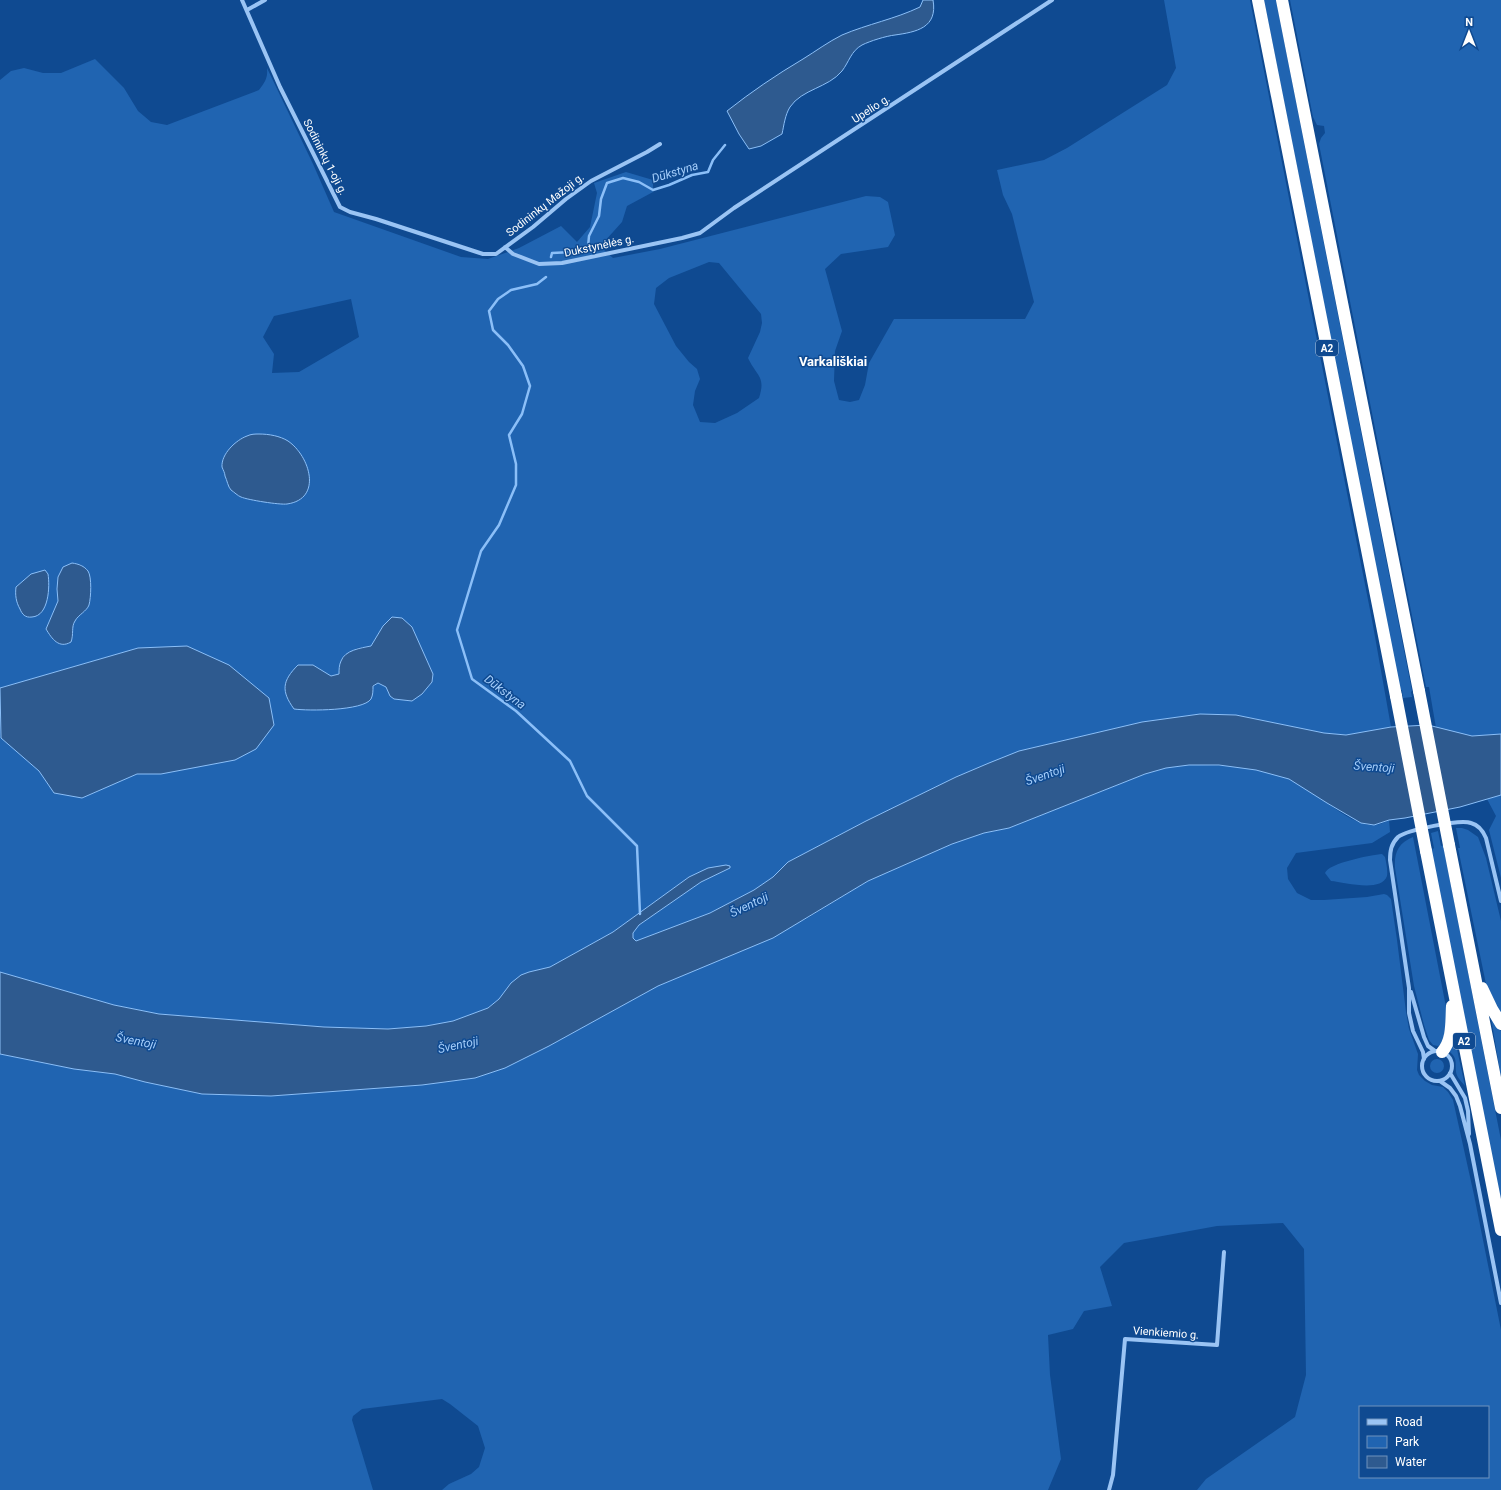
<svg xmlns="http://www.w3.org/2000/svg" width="1501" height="1490" viewBox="0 0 1501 1490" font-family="Roboto,sans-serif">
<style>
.green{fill:#2064b1;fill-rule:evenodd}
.water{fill:#2e5a8f;stroke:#8bbff8}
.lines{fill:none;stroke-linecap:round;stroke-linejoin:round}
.stream{stroke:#8bbff8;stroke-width:2.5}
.minor{stroke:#9ac4f4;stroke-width:4}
.motorway{stroke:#fff;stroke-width:12}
.motorway-bridge{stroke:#fff;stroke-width:12}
.labels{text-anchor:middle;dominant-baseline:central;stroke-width:3;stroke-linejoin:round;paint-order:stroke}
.shield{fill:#0f4a91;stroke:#b7c9de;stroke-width:1}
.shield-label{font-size:10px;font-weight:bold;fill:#fff}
.street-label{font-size:11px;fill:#fff;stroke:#0f4a91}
.water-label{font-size:12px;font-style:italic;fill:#a5cefb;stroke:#0f4a91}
.quarter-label{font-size:13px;font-weight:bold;fill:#fff;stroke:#0f4a91}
</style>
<rect width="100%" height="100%" fill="#0f4a91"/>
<!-- green -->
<path class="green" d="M 1164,0 L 1250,0 L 1372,620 L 1391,727 L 1346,735 L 1324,733 L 1236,715 L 1200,714 L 1142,722 L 1019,751 L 956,777 L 866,821 L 788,862 L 773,877 L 754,890 L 710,913 L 636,941 L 633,938 L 633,933 L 639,925 L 701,882 L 730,868 L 689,877 L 613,932 L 550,967 L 529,972 L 511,983 L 499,999 L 488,1008 L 453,1021 L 426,1026 L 388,1029 L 324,1027 L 159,1014 L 114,1005 L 0,972 L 0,736 L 39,771 L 54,793 L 82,798 L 137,774 L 161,774 L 138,648 L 0,688 L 0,80 L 11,71 L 24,68 L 43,73 L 61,73 L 95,59 L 124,88 L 138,111 L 151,122 L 167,125 L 259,90 C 265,82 268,78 267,68 L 313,164 L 334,212 L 461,257 L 488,259 L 519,248 L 561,226 L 577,242 L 590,227 L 597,193 L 594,183 L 626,172 L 653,180 L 653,192 L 627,206 L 622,222 L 604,242 L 604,250 L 613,258 L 660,249 L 866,196 L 880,197 L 888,202 L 895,235 L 888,247 L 841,254 L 825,269 L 842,331 L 835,351 L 834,381 L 839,400 L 850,402 L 859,400 L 865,385 L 869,363 L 894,319 L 1025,319 L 1034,302 L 1012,214 L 1003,195 L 997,170 L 1044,160 L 1067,148 L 1167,85 L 1176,68 ZM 709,262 L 719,263 L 761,314 L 762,323 L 760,332 L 748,358 C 757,377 766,376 759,398 L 737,413 L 715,423 L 700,422 L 693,405 L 695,391 L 700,379 L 697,369 L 689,362 L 676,346 L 654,304 L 656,288 L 669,278 ZM 351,299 L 359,337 L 299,372 L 272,373 L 274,354 L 263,337 L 274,316 ZM 298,449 L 301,457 L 270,502 L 241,497 L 230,489 ZM 80,564 C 83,567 88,570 89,573 C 91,580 92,602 88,607 C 84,612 77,616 74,621 C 70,629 77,638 68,644 L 46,629 L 58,601 ZM 392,617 L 402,618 C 408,628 433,666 433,676 C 433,683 427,688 422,694 L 390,696 L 386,687 L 378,683 L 373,687 C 373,694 372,698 366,703 L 313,665 L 331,676 L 339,674 L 341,660 L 357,648 L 371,646 L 383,626 Z
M 1264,0 L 1276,0 L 1412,691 L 1411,692 L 1412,697 L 1403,698 L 1402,690 L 1400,690 Z
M 1290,0 L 1501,0 L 1501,734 L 1472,736 L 1436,728 L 1429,687 L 1426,687 L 1319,144 L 1321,138 L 1325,133 L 1324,126 L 1317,125 L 1313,117 Z
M 1189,765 C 1220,765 1260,766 1289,778 C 1310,787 1352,828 1374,825 C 1379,825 1385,822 1389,820 L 1390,832 L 1372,843 L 1296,853 L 1287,868 L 1288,879 L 1297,893 L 1311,900 L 1324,900 L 1367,897 L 1384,894 L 1387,895 L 1391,899 L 1397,940 L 1406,1012 L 1409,1029 L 1418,1054 L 1417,1070 L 1419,1075 L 1425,1081 L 1432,1085 L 1443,1087 L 1448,1092 L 1453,1100 L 1474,1195 L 1501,1330 L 1501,1490 L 1197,1490 L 1206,1479 L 1295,1417 L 1306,1375 L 1304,1249 L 1283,1223 L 1217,1226 L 1124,1243 L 1100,1267 L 1112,1306 L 1084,1311 L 1073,1329 L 1048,1335 L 1050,1375 L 1061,1459 L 1048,1490 L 442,1490 L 449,1484 L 471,1474 L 479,1467 L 485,1448 L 478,1426 L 450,1404 L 442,1399 L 362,1409 L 353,1416 L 352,1420 L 373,1490 L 0,1490 L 0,1054 L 74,1069 L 115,1074 L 145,1082 L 202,1094 L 271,1096 L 422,1085 L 475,1078 L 549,1046 L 658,986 L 806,919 L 868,881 L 952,844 L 984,833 L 1009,828 L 1145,774 L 1166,768 ZM 1360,1407 L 1488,1407 L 1488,1477 L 1360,1477 Z
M 1501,795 L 1501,878 L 1489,830 L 1496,816 L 1487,799 Z
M 1456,828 L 1462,828 L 1468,830 L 1478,837 L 1486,858 L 1501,921 L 1501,1017 L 1486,984 L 1458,848 L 1460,848 Z
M 1438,831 L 1441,846 L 1443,845 L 1501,1140 L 1501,1203 L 1431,851 L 1434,848 L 1431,833 Z
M 1413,837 L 1446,1007 L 1448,1018 L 1442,1044 L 1438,1046 L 1433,1045 L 1429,1040 L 1424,1025 L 1414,986 L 1395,868 C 1394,853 1398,843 1413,837 Z
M 1382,854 L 1385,857 C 1386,862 1388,870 1387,876 C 1381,893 1344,882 1331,881 L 1325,873 C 1329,863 1371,855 1382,854 Z
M 1491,1018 L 1493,1019 L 1501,1031 L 1501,1077 Z
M 1455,1040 L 1465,1086 C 1462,1082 1457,1078 1456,1072 C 1455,1062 1458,1059 1449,1051 Z
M1430 1066a7 7 0 1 1 14 0a7 7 0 1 1-14 0Z"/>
<!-- water -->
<path class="water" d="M 923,0 L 933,0 C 938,28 916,32 895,35 C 886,36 870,41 862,45 C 851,51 849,62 842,71 C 828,88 802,89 790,107 C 785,115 784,125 782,134 L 761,146 L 749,149 L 739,134 L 727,111 C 751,92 776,75 803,59 C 816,51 828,42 842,35 C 868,24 895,19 920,7 Z
M 259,434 C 269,434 280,436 288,441 C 310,456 323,499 287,504 C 280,505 248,500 241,497 C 238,496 234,492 231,490 C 228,487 227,480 225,476 C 225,473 223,470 222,467 C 221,454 236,440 247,436 C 251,434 255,434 259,434 Z
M 72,563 C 79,564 84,566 88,571 C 92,577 91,598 89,605 C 87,611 78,615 75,621 C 71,627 74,634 71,642 C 59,649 52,639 46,629 L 58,601 L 57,589 L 58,577 L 63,567 Z
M 45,570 L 48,574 C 50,586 49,616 32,617 C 25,618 22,614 20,609 C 16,602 15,595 16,587 L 31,574 Z
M 392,617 L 402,618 L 412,627 L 433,674 L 432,682 L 422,694 L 412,701 L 394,699 L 390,696 L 386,687 L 378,683 L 373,686 C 373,691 373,695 371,699 C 363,711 308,711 294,709 C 281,691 282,681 298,665 L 313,665 L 331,676 L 339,674 C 339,670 339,665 341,661 C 345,650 361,648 371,646 L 383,626 Z
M 187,646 L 229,665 L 269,698 L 274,725 L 256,749 L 235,760 L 161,774 L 137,774 L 82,798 L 54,793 L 39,771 L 1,738 L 0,688 L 138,648 Z
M 1200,714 L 1236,715 L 1324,733 L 1346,735 L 1391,727 L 1428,725 L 1472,736 L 1501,734 L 1501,795 L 1460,807 L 1405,818 L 1389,820 L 1374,825 L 1361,823 L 1327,803 L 1289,779 L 1256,770 L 1219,765 L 1189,765 L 1166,768 L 1145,774 L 1009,828 L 984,833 L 952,844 L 868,881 L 773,938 L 658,986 L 549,1046 L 505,1068 L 475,1078 L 422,1085 L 271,1096 L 202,1094 L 145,1082 L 115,1074 L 74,1069 L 0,1054 L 0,972 L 114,1005 L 159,1014 L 324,1027 L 388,1029 L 426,1026 L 453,1021 L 488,1008 L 499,999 L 511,983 L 521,975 L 529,972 L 550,967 L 613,932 L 689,877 L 708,868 L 726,865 L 730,866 L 730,868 L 701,882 L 639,925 L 633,933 L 633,938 L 636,941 L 710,913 L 754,890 L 773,877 L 788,862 L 866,821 L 956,777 L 989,763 L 1019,751 L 1142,722 Z"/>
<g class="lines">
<!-- stream -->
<path class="stream" d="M 551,257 L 552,253 L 572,252 L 588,247 L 589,236 L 599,216 L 601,199 L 607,183 L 623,178 L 639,182 L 653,190 L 669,185 L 692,175 L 708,172 L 713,160 L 725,145
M 546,277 L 537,284 L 511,290 L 498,299 L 489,311 L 493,330 L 508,345 L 523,366 L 530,386 L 522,414 L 509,435 L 516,464 L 516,485 L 499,525 L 481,551 L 457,630 L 472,679 L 516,711 L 570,761 L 587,796 L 637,846 L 640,914"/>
<!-- minor -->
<path class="minor" d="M 242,0 L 280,87 L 340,207 L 350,212 L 376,219 L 483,254 L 496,254 L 533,227 L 566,199 L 591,181 L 647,152 L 660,144
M 247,10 L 265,0
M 505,247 L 513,254 L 539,264 L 562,263 L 682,238 L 700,233 L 734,208 L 1052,0
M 1411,992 L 1424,1037 L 1428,1046 L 1435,1051
M1422 1066a15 15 0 1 1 30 0a15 15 0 1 1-30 0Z
M 1424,1059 L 1423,1052 L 1413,1031 L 1409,1013 L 1409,988 L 1390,860 C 1390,851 1391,844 1398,837 C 1407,830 1460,819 1471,823 C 1479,825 1483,831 1486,838 L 1501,901
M 1450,1073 L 1465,1098 L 1468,1111 L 1469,1134
M 1440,1081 L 1450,1088 L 1456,1096 L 1460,1106 L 1470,1144 L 1501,1303
M 1109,1490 L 1113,1475 L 1125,1339 L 1217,1345 L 1224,1252"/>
<!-- motorway -->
<path class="motorway" d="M 1258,0 L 1396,696
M 1282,0 L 1419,691
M 1449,845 L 1501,1108
M 1426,851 L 1501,1230
M 1482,988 L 1492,1009 L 1501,1024
M 1442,1052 C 1453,1040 1451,1021 1452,1006"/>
<!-- motorway-bridge -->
<path class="motorway-bridge" d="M 1419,691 L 1449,845
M 1396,696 L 1426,851"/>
</g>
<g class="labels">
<!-- shield labels -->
<g class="shield">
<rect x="1316" y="340" width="22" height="16" rx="3"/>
<rect x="1453" y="1033" width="22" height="16" rx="3"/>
</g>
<g class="shield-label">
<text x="1327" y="348">A2</text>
<text x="1464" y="1041">A2</text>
</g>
<!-- street labels -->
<g class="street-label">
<text transform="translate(871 109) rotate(-33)">Upelio g.</text>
<text transform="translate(325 157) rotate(63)">Sodininkų 1-oji g.</text>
<text transform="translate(545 205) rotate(-38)">Sodininkų Mažoji g.</text>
<text transform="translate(599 246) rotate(-12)">Dukstynėlės g.</text>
<text transform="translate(1166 1333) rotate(4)">Vienkiemio g.</text>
</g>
<!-- water labels -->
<g class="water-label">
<text transform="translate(675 172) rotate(-17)">Dūkstyna</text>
<text transform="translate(505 692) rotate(37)">Dūkstyna</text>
<text transform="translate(1374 767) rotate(4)">Šventoji</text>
<text transform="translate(1045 775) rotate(-19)">Šventoji</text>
<text transform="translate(749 905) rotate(-26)">Šventoji</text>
<text transform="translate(136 1041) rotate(11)">Šventoji</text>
<text transform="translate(458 1045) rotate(-12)">Šventoji</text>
</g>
<!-- quarter labels -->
<g class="quarter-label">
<text x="833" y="361">Varkališkiai</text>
</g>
</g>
<!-- legend -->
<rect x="1359" y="1406" width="130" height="72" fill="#0f4a91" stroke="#6f92bd"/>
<rect x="1367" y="1419" width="20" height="6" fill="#9ac4f4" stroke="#6f92bd"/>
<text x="1395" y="1426" font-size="12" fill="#ffffff">Road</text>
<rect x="1367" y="1436" width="20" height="12" fill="#2064b1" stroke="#6f92bd"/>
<text x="1395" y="1446" font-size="12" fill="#ffffff">Park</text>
<rect x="1367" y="1456" width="20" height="12" fill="#2e5a8f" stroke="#6f92bd"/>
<text x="1395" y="1466" font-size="12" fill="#ffffff">Water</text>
<!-- north arrow -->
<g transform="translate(1469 32)" stroke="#0f4a91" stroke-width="3" paint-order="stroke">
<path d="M0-3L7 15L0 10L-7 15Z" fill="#ffffff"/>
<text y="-6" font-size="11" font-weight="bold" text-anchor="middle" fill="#ffffff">N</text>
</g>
</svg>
